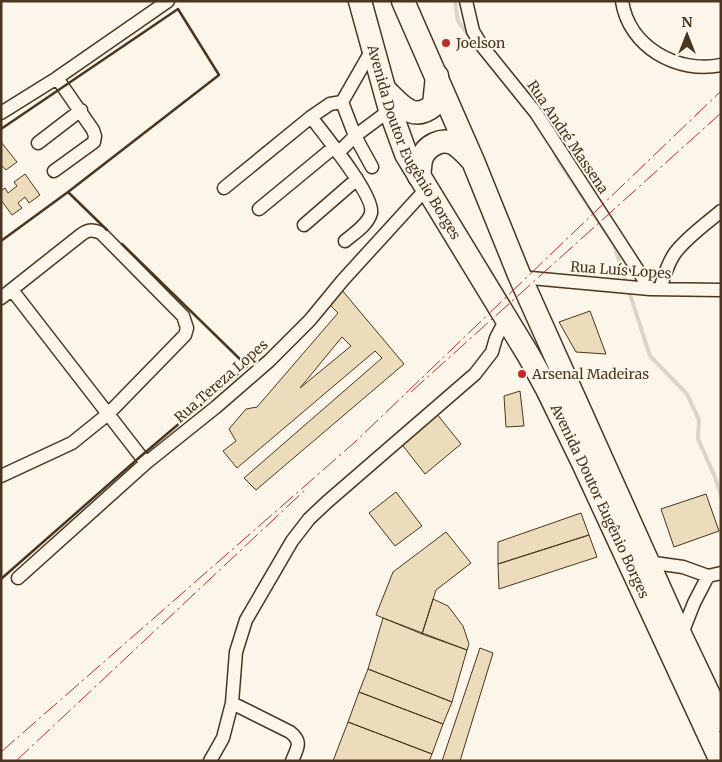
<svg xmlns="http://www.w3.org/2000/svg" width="722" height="762" viewBox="0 0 722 762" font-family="Merriweather,serif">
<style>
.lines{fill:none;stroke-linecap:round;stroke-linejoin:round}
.stream{stroke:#dcd4c6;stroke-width:4}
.building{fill:#ecdcbc;stroke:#4a3520;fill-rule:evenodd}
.street-casing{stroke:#4a3520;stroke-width:15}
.highway-casing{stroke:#4a3520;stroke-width:25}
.street{stroke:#fbf6e9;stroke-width:12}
.highway{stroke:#fbf6e9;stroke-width:22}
.wall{stroke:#4a3520;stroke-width:2.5}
.power{stroke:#c62828;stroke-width:1;stroke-dasharray:18 4 2.5 4;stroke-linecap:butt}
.poi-dot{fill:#c62828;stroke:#fbf6e9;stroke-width:2}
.labels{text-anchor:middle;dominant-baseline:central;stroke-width:4;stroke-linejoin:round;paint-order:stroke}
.poi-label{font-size:14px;fill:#4a3520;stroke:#fbf6e9;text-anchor:start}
.street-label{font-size:14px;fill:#4a3520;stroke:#fbf6e9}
</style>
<rect width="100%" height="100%" fill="#fbf6e9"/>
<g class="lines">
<!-- stream -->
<path class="stream" d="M 455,1 L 458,21 L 471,39
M 554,151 L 560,163 L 614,245 L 650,356 L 687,394 L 699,420 L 698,439 L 715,477 L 721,496"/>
</g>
<!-- building -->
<path class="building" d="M 1,142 L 17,162 L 6,170 L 1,165 Z
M 25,174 L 40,195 L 29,203 L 25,197 L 18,203 L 22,208 L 12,215 L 1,200 L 1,191 L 5,188 L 8,193 L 17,186 L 14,182 Z
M 341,289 L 404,364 L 256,490 L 244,478 L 382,358 L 375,351 L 237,468 L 223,451 L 236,441 L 229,429 L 246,409 L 257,407 L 338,313 L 328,303 ZM 342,337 L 351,346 L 300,388 Z
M 590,311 L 606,354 L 576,352 L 559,322 Z
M 520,391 L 524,426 L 506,427 L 504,396 Z
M 436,413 L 461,444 L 425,474 L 400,442 Z
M 396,492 L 422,526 L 395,546 L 369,513 Z
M 706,494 L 719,531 L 674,547 L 661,509 Z
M 581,513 L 589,535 L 498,564 L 498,542 Z
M 446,532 L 471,563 L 436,590 L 422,634 L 376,615 L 393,572 Z
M 589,535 L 597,557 L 499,589 L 498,564 Z
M 433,599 L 448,606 L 463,626 L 469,644 L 467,650 L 422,634 Z
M 383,618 L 467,650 L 452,702 L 368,669 Z
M 480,648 L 493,653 L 460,761 L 442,761 Z
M 368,669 L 452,702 L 443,724 L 359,692 Z
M 359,692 L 443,724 L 432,754 L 348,722 Z
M 348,722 L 432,754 L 429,761 L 333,761 Z"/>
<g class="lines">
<!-- street casing -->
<g class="street-casing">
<path id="street" d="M 466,1 L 473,31 L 482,46 L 536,113 L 650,289
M 622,1 C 629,47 677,74 721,65
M 342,102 L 373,48
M 1,113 L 57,78 L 168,1
M 311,117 C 323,133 375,196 371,213 C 368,225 353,234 345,241
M 38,143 L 81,110
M 338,153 L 355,136 L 390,110
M 54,171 L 94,142 L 95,136 L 93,130 L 57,78
M 224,188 L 311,117 L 330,104 L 342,102 L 355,136 L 372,167
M 259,209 L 333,148
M 304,225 L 357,179
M 520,277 L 650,289 L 721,290
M 660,289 C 664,277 667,264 675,253 C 687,237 706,224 721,211
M 12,290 L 146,463
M 1,298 L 82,234 C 89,229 94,230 101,233 L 183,316 L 187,328 L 185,335 L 108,414 L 72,443 L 1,476
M 647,562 L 683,567 L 708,576 L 721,573
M 18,578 L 146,463 L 216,407 L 269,361 L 310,320 L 343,280 L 426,189
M 681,636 L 694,603 L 708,576
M 232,703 L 290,732 C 303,742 297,748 292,761
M 210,761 L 223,738 L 232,703 L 236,652 L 246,620 L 292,541 L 309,519 L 327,502 L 475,374 L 492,352 L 496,338 L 506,319"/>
</g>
<!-- highway casing -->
<g class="highway-casing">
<g id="highway">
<path id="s1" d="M 360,1 L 390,110 L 406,154 L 529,356 L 547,389 L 583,463 L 721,761"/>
<path d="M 403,1 L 473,161 L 520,277 L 681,636 L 721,720"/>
<path d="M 386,91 C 401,105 413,123 434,105 L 437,76"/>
<path d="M 419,176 C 420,171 420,165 421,160 C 425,146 443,136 456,145 C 462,149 466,154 471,159"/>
</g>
</g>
<!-- street -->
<use href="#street" class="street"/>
<!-- highway -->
<use href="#highway" class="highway"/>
<!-- wall -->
<path class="wall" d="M 1,129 L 178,9 L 219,75 L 68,192 L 1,241
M 68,192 L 107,230
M 1,579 L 141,456 L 247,366 L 122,244"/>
<!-- power -->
<path class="power" d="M 411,392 L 721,113
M 1,752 L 355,442 L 721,91
M 16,761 L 306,489"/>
</g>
<!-- markers -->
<g class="poi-dot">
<circle cx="446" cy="43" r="5"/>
<circle cx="522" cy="374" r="5"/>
</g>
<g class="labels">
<!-- poi labels -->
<g class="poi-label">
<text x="456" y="43">Joelson</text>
<text x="532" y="374">Arsenal Madeiras</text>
</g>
<!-- street labels -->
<g class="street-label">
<text transform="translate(568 137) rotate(56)">Rua André Massena</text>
<text stroke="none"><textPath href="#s1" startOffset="152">Avenida Doutor Eugênio Borges</textPath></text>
<text transform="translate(621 270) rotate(4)">Rua Luís Lopes</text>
<text transform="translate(221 381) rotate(-41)">Rua Tereza Lopes</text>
<text stroke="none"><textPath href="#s1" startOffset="558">Avenida Doutor Eugênio Borges</textPath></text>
</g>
</g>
<!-- border -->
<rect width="722" height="762" fill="none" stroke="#4a3520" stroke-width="5"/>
<!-- north arrow -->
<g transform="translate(687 35)" stroke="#fbf6e9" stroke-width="4" paint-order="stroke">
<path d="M0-4L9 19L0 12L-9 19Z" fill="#4a3520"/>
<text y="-8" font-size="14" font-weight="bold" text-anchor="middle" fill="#4a3520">N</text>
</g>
</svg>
